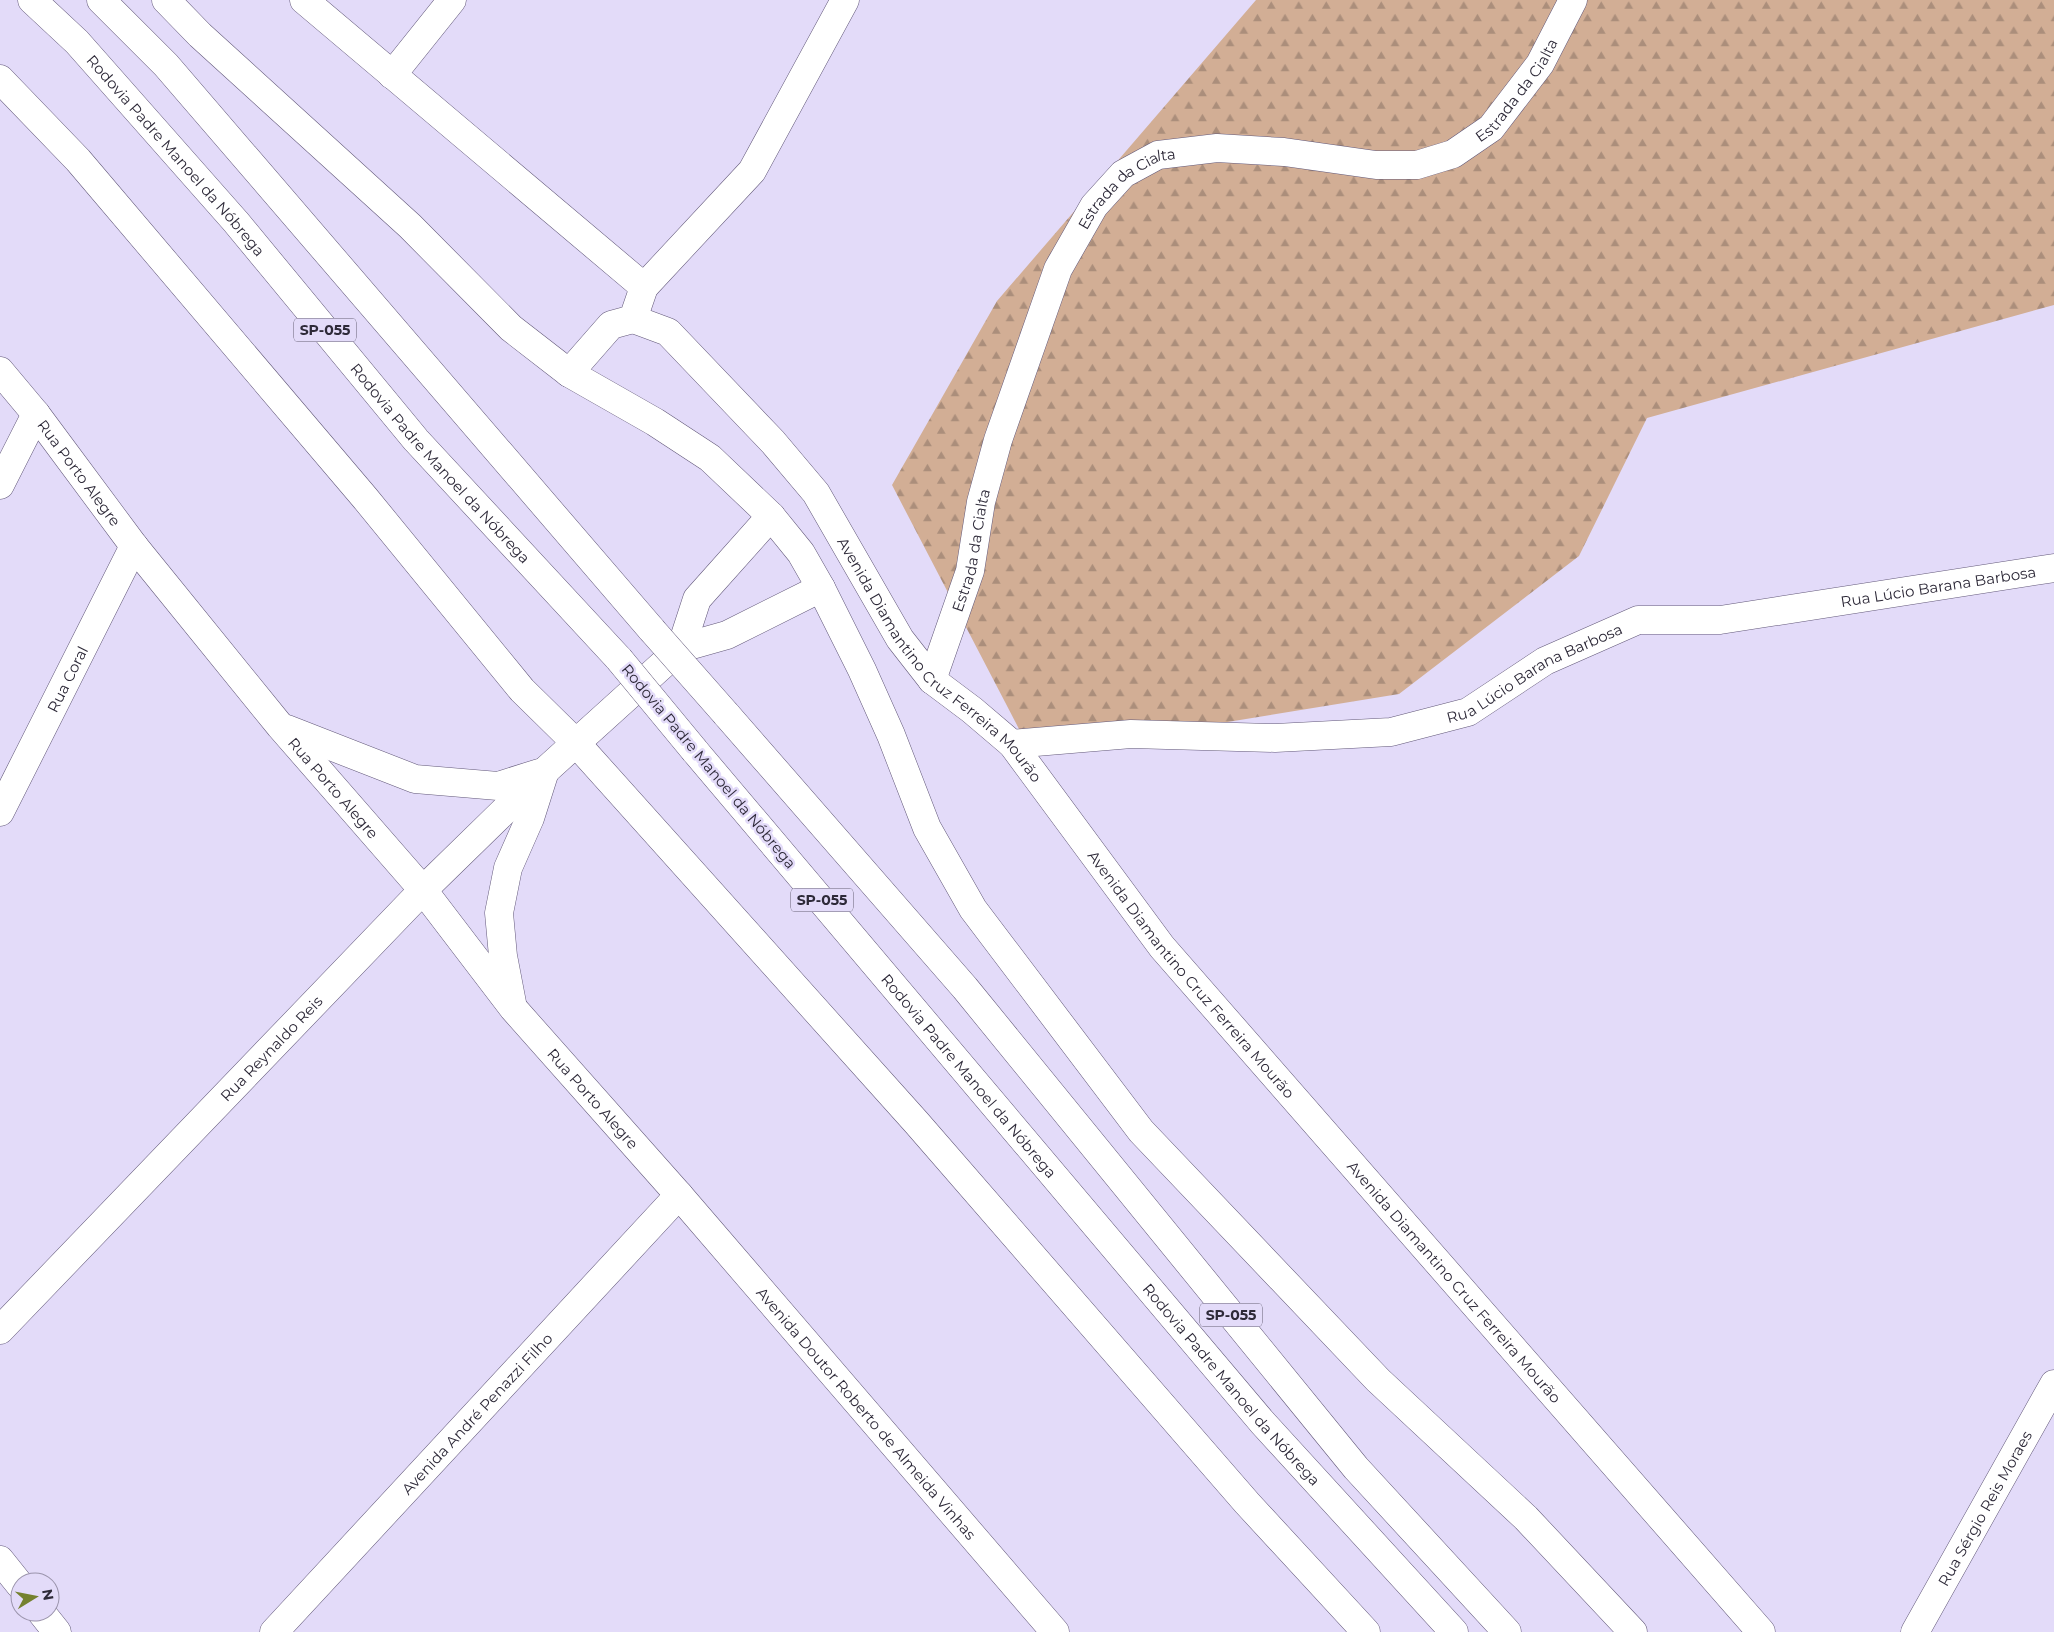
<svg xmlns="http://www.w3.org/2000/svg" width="2054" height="1632" viewBox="0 0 2054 1632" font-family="Montserrat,sans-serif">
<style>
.forest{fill:url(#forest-firs)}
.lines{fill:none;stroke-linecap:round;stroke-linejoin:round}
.minor-casing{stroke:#625879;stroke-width:29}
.major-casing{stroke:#625879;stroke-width:29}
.highway-casing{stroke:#625879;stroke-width:29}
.minor{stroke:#fff;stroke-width:28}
.major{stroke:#fff;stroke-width:28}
.highway{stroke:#fff;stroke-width:28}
.highway-bridge-casing{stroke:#625879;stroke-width:29;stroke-linecap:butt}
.highway-bridge{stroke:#fff;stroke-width:28}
.labels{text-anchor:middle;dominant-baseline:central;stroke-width:5;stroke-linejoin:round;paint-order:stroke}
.shield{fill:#e3dbf9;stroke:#645f73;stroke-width:1}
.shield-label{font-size:14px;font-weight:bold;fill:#2e2a39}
.street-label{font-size:15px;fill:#2e2a39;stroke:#e3dbf9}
</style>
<defs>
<pattern id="forest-firs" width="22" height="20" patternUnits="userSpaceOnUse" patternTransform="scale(1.25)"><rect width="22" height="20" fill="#d2ae95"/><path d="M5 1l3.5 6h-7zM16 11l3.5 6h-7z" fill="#ab8e7b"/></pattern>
</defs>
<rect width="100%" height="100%" fill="#e3dbf9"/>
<!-- forest -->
<path class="forest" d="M 1256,0 L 2054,0 L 2054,305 L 1647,418 L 1579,556 L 1399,694 L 1032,754 L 892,485 L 997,301 Z"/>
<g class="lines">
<!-- minor casing -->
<g class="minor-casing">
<g id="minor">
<path d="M 304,0 L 644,287"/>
<path d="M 392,75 L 452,0"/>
<path id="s1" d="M 633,319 L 668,332 L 773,442 L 816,493 L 900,639 L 932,680 L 972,710 L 1012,744 L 1162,947 L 1761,1632"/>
<path id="s2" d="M 0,371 L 36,414 L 134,546 L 280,726 L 423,890 L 513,1008 L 679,1195 L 1055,1632"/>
<path d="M 569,373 L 611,325 L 633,319 L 644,287 L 752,171 L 845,0"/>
<path d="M 0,485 L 36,414"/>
<path d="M 681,648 L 697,599 L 771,516"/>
<path id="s3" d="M 932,680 L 970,571 L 981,502 L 998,440 L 1058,269 L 1094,206 L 1123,174 L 1158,155 L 1217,148 L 1284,152 L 1376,165 L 1417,165 L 1453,154 L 1491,128 L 1540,64 L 1573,0"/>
<path d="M 287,729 L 415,779 L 498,786 L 539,773"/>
<path id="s4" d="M 1012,744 L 1131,734 L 1275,738 L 1391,732 L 1468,712 L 1545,661 L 1638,620 L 1720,620 L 2054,568"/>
<path id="s5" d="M 0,812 L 134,546"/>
<path d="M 512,1003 L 503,956 L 499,913 L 508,868 L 530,818 L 544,774"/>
<path id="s6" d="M 0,1330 L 423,890 L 545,771 L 681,648 L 727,635 L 821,588"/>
<path id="s7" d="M 274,1632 L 679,1195"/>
<path id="s8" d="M 1915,1632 L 2054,1384"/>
</g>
</g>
<!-- major casing -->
<g class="major-casing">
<path id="major" d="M 0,1560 L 20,1585
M 41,1612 L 57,1632"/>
</g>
<!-- highway casing -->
<g class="highway-casing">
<g id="highway">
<path id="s9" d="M 32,0 L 77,42 L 236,222 L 416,440 L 619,659"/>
<path d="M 101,0 L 166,65 L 652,630"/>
<path d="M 166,0 L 200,35 L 410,226 L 511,328 L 569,373 L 655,422 L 710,458 L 771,516 L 801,553 L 821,588 L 862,670 L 891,735 L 927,828 L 973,909 L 1141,1131 L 1378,1380 L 1526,1518 L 1633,1632"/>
<path d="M 0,79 L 78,160 L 365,498 L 522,690 L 576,743 L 916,1122 L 1247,1503 L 1366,1632"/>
<path d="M 726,714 L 965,988 L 1356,1468 L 1507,1632"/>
<path id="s10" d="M 695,751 L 1262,1422 L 1454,1632"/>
</g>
</g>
<!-- minor -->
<use href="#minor" class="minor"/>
<!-- major -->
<use href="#major" class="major"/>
<!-- highway -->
<use href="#highway" class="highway"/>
<!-- highway-bridge casing -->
<g class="highway-bridge-casing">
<path id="highway-bridge" d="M 652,630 L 726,714
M 619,659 L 695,751"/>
</g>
<!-- highway-bridge -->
<use href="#highway-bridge" class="highway-bridge"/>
</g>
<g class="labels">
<!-- shield labels -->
<g class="shield">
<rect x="294" y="318.5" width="62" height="23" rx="4"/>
<rect x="791" y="888.5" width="62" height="23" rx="4"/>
<rect x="1200" y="1303.5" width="62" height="23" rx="4"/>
</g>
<g class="shield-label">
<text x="325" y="330">SP-055</text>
<text x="822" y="900">SP-055</text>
<text x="1231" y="1315">SP-055</text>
</g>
<!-- street labels -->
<g class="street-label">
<text stroke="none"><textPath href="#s3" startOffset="976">Estrada da Cialta</textPath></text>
<text stroke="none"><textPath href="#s9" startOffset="212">Rodovia Padre Manoel da Nóbrega</textPath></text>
<text stroke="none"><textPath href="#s3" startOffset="541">Estrada da Cialta</textPath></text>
<text stroke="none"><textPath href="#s9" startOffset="618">Rodovia Padre Manoel da Nóbrega</textPath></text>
<text stroke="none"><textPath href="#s2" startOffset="129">Rua Porto Alegre</textPath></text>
<text stroke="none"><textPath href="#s3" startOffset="136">Estrada da Cialta</textPath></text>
<text stroke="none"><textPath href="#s4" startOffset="956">Rua Lúcio Barana Barbosa</textPath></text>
<text stroke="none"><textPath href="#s1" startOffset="466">Avenida Diamantino Cruz Ferreira Mourão</textPath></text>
<text stroke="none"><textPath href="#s4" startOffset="536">Rua Lúcio Barana Barbosa</textPath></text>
<text stroke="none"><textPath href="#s5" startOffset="149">Rua Coral</textPath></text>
<text transform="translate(709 766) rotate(50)">Rodovia Padre Manoel da Nóbrega</text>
<text stroke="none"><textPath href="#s2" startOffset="534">Rua Porto Alegre</textPath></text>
<text stroke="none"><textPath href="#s1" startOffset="871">Avenida Diamantino Cruz Ferreira Mourão</textPath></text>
<text stroke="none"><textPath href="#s6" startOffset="391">Rua Reynaldo Reis</textPath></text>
<text stroke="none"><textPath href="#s10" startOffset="425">Rodovia Padre Manoel da Nóbrega</textPath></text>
<text stroke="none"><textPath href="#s2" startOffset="939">Rua Porto Alegre</textPath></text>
<text stroke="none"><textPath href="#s1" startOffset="1276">Avenida Diamantino Cruz Ferreira Mourão</textPath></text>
<text stroke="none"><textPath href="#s10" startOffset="830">Rodovia Padre Manoel da Nóbrega</textPath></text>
<text stroke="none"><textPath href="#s7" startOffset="298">Avenida André Penazzi Filho</textPath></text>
<text stroke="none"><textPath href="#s2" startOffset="1356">Avenida Doutor Roberto de Almeida Vinhas</textPath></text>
<text stroke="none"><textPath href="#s8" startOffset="142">Rua Sérgio Reis Moraes</textPath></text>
</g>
</g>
<!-- north arrow -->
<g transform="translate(35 1597) rotate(80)"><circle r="24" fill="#e3dbf9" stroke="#9b94ac"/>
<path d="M0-4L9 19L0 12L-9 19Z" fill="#75812f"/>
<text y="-8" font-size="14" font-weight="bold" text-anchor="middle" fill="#2e2a39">N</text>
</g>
</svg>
